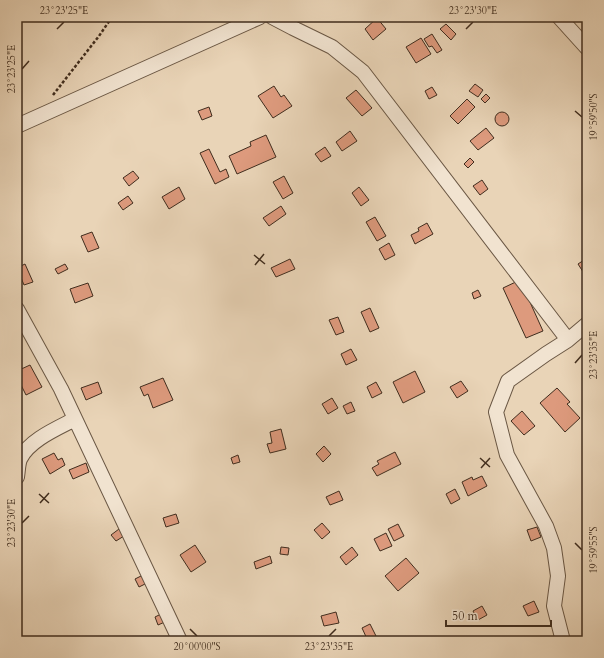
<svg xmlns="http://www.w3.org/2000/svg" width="604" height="658" viewBox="0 0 604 658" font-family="Cardo,serif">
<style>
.building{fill:#dd9a7d;stroke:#402d1e}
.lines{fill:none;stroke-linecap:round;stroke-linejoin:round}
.street-casing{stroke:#6a5744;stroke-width:16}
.path{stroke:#402d1e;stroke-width:2.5;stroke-dasharray:3 2;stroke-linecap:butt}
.street{stroke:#f1e3d0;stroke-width:14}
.ticks{fill:none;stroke:#402d1e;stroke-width:1.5}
.neatline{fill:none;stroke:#402d1e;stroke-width:1.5}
.ticks-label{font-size:10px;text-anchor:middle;fill:#402d1e}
</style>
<rect width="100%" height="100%" fill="#e9d4b7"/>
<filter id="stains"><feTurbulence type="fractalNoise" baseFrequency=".005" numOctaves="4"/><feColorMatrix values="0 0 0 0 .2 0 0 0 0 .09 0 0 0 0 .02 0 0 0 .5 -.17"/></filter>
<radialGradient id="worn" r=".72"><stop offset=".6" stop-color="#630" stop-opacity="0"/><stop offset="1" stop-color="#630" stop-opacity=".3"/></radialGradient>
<!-- building -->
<path class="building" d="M 377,18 L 386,29 L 373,40 L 365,29 Z
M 446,24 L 456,34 L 451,40 L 440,29 Z
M 432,34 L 442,50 L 437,53 L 432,46 L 429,47 L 424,39 Z
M 421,38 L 431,54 L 416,63 L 406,47 Z
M 475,84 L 483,90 L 478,97 L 469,91 Z
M 274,86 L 281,97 L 284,95 L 292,106 L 273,118 L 258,96 Z
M 432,87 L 437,95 L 429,99 L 425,91 Z
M 356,90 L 372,108 L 362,116 L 346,98 Z
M 486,94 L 490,98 L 485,103 L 481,99 Z
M 467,99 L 475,107 L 458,124 L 450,116 Z
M 209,107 L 212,116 L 202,120 L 198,111 Z
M495 119a7 7 0 1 1 14 0a7 7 0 1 1-14 0Z
M 486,128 L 494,138 L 478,150 L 470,141 Z
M 350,131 L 357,141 L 342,151 L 336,142 Z
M 266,135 L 276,157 L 237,174 L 229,156 L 251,146 L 250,142 Z
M 325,147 L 331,156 L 321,162 L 315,154 Z
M 209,149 L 220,172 L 226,169 L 229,177 L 215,184 L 200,153 Z
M 470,158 L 474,162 L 468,168 L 464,164 Z
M 133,171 L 139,178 L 129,186 L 123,178 Z
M 284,176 L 293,193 L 283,199 L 273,182 Z
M 482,180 L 488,189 L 480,195 L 473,186 Z
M 179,187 L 185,199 L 169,209 L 162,197 Z
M 359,187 L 369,200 L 361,206 L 352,193 Z
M 128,196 L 133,203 L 123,210 L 118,203 Z
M 281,206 L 286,214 L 269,226 L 263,218 Z
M 375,217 L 386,236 L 377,241 L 366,222 Z
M 427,223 L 433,234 L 415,244 L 411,235 L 419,231 L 418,228 Z
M 92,232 L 99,248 L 88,252 L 81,236 Z
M 389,243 L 395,255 L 385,260 L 379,249 Z
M 587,258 L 587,278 L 578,264 Z
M 290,259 L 295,269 L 276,277 L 271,268 Z
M 25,264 L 33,282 L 24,285 L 17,268 Z
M 65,264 L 68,269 L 58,274 L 55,269 Z
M 520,280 L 543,331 L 526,338 L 503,288 Z
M 88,283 L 93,296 L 75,303 L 70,289 Z
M 478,290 L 481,296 L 474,299 L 472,293 Z
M 370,308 L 379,328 L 370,332 L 361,312 Z
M 338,317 L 344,332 L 336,335 L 329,320 Z
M 351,349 L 357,360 L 346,365 L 341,354 Z
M 30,365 L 42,387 L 26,395 L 20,383 L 17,385 L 17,371 Z
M 415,371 L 425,392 L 403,403 L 393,382 Z
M 163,378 L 173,400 L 153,408 L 148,394 L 144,396 L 140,387 Z
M 461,381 L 468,391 L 457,398 L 450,387 Z
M 98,382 L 102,393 L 86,400 L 81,388 Z
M 376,382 L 382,393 L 372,398 L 367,387 Z
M 557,388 L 570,402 L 567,404 L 580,418 L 565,432 L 540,403 Z
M 332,398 L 338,408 L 328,414 L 322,404 Z
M 351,402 L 355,411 L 347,414 L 343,406 Z
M 522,411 L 535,426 L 524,435 L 511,421 Z
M 281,429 L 286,449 L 270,453 L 267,444 L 272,443 L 270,432 Z
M 324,446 L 331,454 L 323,462 L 316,454 Z
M 395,452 L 401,464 L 377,476 L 372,468 L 379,464 L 377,461 Z
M 54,453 L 58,460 L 62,458 L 65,465 L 50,474 L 42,459 Z
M 238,455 L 240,462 L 233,464 L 231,458 Z
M 86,463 L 89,472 L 73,479 L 69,470 Z
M 482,476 L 487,486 L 468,496 L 462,482 L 472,477 L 473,480 Z
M 455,489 L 460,499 L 451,504 L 446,494 Z
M 339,491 L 343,500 L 330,505 L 326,497 Z
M 176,514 L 179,523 L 166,527 L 163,518 Z
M 322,523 L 330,532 L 322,539 L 314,530 Z
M 398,524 L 404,536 L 394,541 L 388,529 Z
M 537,527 L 541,537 L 531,541 L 527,530 Z
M 119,529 L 124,536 L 116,541 L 111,535 Z
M 386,533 L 392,546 L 380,551 L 374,539 Z
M 195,545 L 206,562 L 191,572 L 180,555 Z
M 281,547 L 289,548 L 288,555 L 280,554 Z
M 352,547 L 358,555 L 346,565 L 340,557 Z
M 270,556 L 272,563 L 256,569 L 254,562 Z
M 406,558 L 419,573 L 398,591 L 385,576 Z
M 143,575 L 147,583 L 139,587 L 135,579 Z
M 534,601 L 539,612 L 528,616 L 523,606 Z
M 482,606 L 487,615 L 478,620 L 473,611 Z
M 336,612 L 339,623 L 324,626 L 321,616 Z
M 163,613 L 167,621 L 158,625 L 155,617 Z
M 370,624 L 377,638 L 370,641 L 368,641 L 362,628 Z"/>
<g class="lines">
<!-- street casing -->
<g class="street-casing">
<path id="street" d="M 272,17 L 293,28 L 332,47 L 363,72 L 568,340
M 559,17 L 587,48
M 17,126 L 260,17
M 17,309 L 61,389 L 180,641
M 17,477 C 18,471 18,464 20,459 C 29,440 58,428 75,419
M 563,641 L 554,606 L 558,576 L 554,548 L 546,526 L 507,455 L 496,412 L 508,381 L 546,354 L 568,340 L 587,324"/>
</g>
<!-- path -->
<path class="path" d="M 53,95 L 99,36 L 112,17"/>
<!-- street -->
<use href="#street" class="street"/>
</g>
<!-- ticks -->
<path class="ticks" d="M 57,29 L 64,22M 466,29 L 473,22M 22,69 L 29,61M 575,111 L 582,117M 254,255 L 265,264M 255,265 L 264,254M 575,363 L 582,355M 480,458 L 490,467M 481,468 L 490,458M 39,494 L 49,503M 40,503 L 49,493M 22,523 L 29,516M 575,543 L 582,550M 190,629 L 197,636M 329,636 L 336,629"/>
<!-- margin -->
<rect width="604" height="658" fill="none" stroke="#e9d4b7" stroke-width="44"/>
<!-- scale -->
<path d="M446 620v6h105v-6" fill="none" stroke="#402d1e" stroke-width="2"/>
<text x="452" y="620" font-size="12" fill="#402d1e" stroke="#f1e3d0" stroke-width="3" paint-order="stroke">50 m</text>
<rect x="22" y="22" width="560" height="614" class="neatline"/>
<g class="ticks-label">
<text x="64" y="14">23°23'25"E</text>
<text x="473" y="14">23°23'30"E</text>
<text transform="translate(11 69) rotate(-90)" y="4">23°23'25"E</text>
<text transform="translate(593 117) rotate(-90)" y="4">19°59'50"S</text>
<text transform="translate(593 355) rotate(-90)" y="4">23°23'35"E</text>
<text transform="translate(11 523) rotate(-90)" y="4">23°23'30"E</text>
<text transform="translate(593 550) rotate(-90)" y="4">19°59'55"S</text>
<text x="197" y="650">20°00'00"S</text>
<text x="329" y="650">23°23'35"E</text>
</g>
<rect width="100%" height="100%" filter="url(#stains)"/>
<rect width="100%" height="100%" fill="url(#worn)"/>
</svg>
